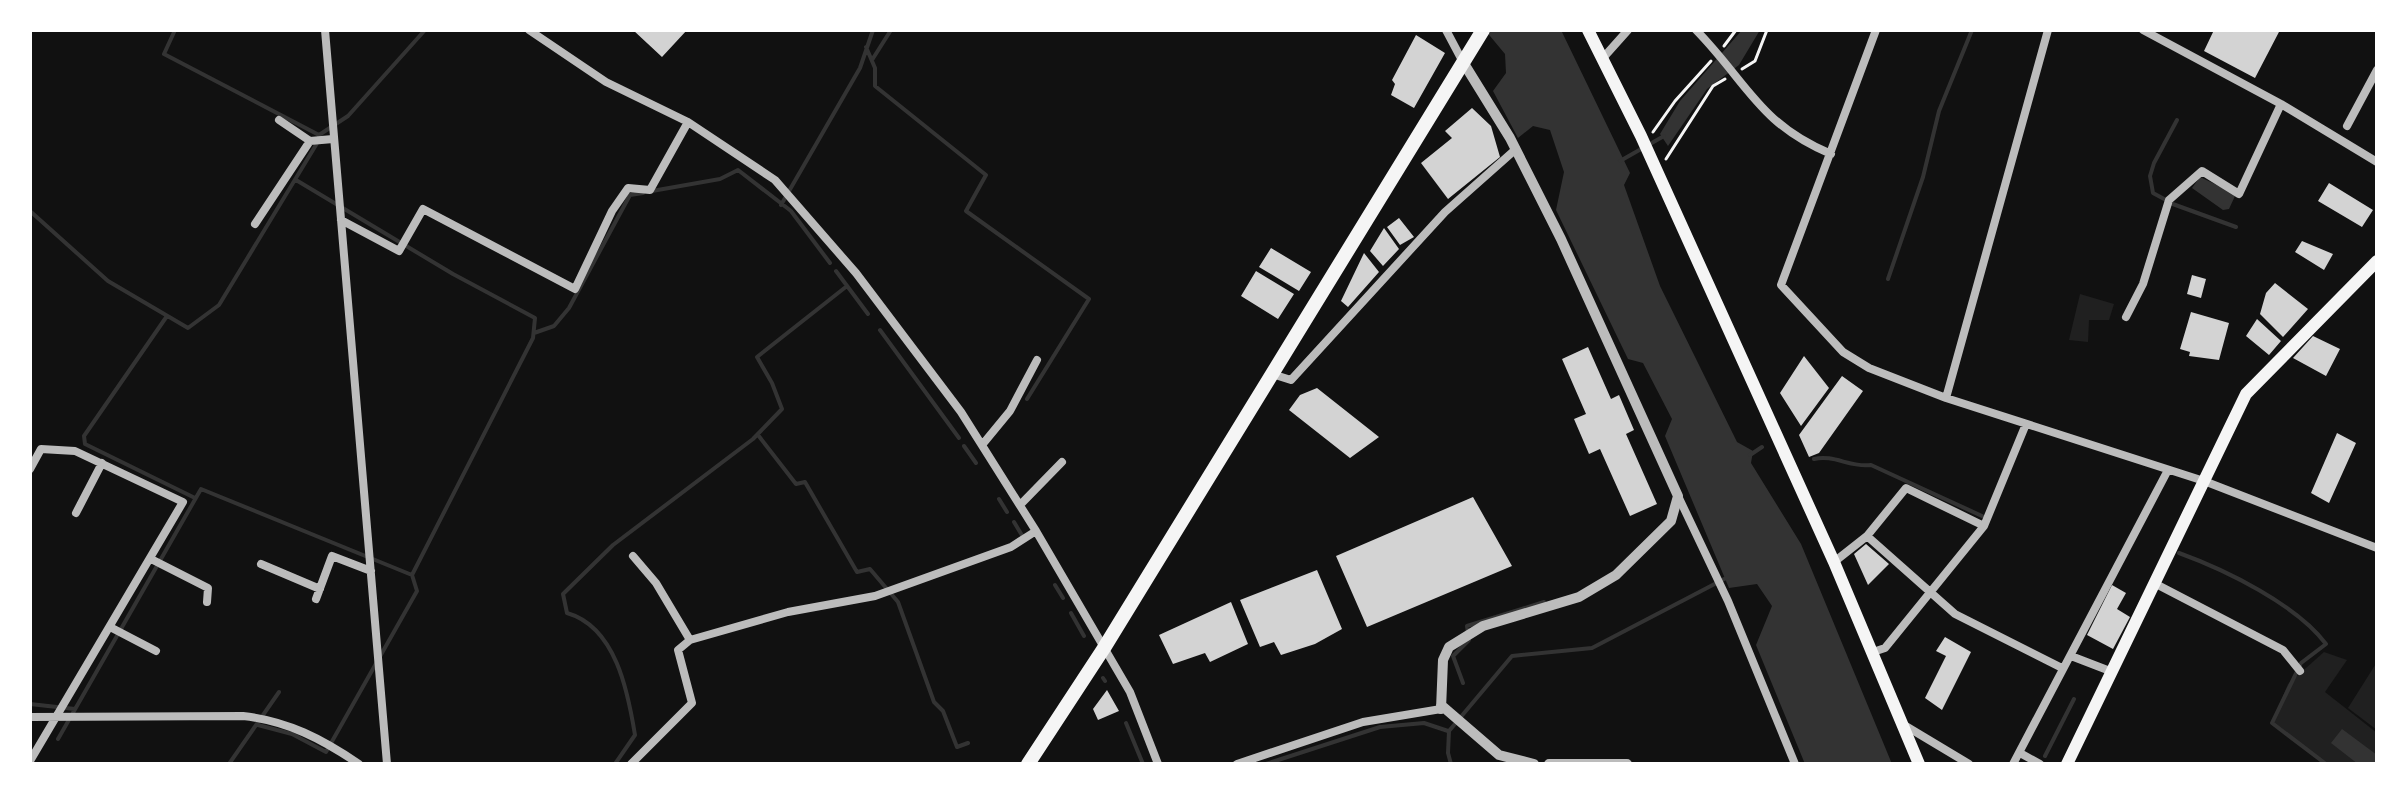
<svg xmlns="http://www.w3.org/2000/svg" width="2407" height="794" viewBox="0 0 2407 794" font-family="'Varela Round',sans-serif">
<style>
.green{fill:#202020}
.water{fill:#333}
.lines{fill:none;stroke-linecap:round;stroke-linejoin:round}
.stream{stroke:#333;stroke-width:4}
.building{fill:#d3d3d3}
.path{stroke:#f5f5f5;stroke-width:3}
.minor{stroke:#bcbcbc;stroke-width:8}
.tertiary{stroke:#bcbcbc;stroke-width:10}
.secondary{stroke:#f5f5f5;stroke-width:12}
.trunk{stroke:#f5f5f5;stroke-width:14}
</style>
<rect width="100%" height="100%" fill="#111"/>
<!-- green -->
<path class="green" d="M 2080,294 L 2114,304 L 2109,320 L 2089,320 L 2088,342 L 2069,340 Z
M 2324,652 L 2347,660 L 2325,692 L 2377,733 L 2377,764 L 2326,764 L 2272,723 L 2288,684 Z
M 2377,662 L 2377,730 L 2348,708 Z"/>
<!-- water -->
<path class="water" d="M 1485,30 L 1561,30 L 1630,173 L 1624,185 L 1660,286 L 1737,442 L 1753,451 L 1751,463 L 1801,544 L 1892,764 L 1805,764 L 1756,645 L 1772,606 L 1757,584 L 1729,588 L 1665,436 L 1672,419 L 1643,363 L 1628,359 L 1556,210 L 1564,172 L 1550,130 L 1533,126 L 1518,138 L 1493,91 L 1506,73 L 1505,54 Z
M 1742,30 L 1760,30 L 1739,65 L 1707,89 L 1668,146 L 1660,134 L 1680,101 Z
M 2200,177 L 2232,192 L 2235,196 L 2229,209 L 2223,210 L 2192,188 Z
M 2342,729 L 2377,755 L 2377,764 L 2358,764 L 2331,743 Z"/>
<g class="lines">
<!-- stream -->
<path class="stream" d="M 175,30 L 164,54 L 319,135
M 866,47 L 875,68 L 875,86 L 986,175 L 966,211 L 1089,299 L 1027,399
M 872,60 L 891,30
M 1620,161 L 1664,136
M 296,180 L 453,274 L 535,318 L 533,338 L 412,575
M 652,191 L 720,179 L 738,170 L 791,211 L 830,263
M 2166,200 L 2153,193 L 2150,176 L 2154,163 L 2177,120
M 2170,203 L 2236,227
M 781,205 L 860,68 L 873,30
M 30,211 L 108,281 L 188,328 L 219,305 L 319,140 L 319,135 L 348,116 L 425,30
M 836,271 L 868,314
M 1888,279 L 1923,177 L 1939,111 L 1972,30
M 167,316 L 84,436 L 85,444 L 195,498
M 880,330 L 959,438
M 534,333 L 554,326 L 569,308 L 630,195 L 643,193
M 758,435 L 796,484 L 805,482 L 857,572 L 870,569 L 898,602 L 934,702 L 943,711 L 957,747 L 968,743
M 964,446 L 976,463
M 1750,455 L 1762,447
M 1814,459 C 1834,454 1850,468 1871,465 L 1982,516
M 999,499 L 1007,512
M 1014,522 L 1023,537
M 2179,553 C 2226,570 2297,605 2326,644 L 2301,663 L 2272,723 L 2326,764
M 1055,585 L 1063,598
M 1071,613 L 1084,636
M 1103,678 L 1105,681
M 1463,683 L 1453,656 L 1469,640 L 1467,626 L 1544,602
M 30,704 L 75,709
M 1126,723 L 1143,764
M 58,739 L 201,489 L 412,575 L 417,591 L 326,752 L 292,734 L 258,725
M 2045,756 L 2074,699
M 229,764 L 279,692
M 615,764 L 635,735 C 628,692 616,627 567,613 L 563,594 L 613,545 L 753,439 L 782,409 L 772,383 L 757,357 L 847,286
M 1266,764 L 1380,727 L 1424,723 L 1448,731
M 1451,764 L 1448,753 L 1449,731 L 1512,656 L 1592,648 L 1728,577"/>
</g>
<!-- building -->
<path class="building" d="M 633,30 L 687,30 L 662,57 Z
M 2214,30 L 2280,30 L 2255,78 L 2204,51 Z
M 1416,35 L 1445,53 L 1414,108 L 1391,95 L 1395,84 L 1392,80 Z
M 1472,108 L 1491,126 L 1500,157 L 1448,199 L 1421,163 L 1452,138 L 1445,131 Z
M 2329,183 L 2373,210 L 2362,227 L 2318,201 Z
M 1399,218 L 1414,237 L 1400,245 L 1387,227 Z
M 1384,228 L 1399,249 L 1383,266 L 1370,251 Z
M 2302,241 L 2333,254 L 2324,270 L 2295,252 Z
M 1271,248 L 1311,272 L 1299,291 L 1259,267 Z
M 1364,253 L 1379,272 L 1348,307 L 1341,301 Z
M 1256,271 L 1294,294 L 1278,319 L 1241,296 Z
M 2192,275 L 2206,279 L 2201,298 L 2187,294 Z
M 2275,283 L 2308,309 L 2283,337 L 2260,314 L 2266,293 Z
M 2191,312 L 2229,323 L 2219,360 L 2189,356 L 2190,352 L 2180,349 Z
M 2257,319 L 2281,341 L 2269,355 L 2246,336 Z
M 2313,336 L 2340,349 L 2326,376 L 2293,358 Z
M 1588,347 L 1611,399 L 1619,395 L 1634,430 L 1626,434 L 1657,504 L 1630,516 L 1600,449 L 1589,454 L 1574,419 L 1586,414 L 1562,359 Z
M 1804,356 L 1829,388 L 1801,426 L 1780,393 Z
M 1842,376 L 1863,391 L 1819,453 L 1809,457 L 1799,435 Z
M 1317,388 L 1379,437 L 1350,458 L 1289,410 L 1300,395 Z
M 2337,433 L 2356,443 L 2329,503 L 2311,493 Z
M 1473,497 L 1512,566 L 1367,627 L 1336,556 Z
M 1866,544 L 1889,564 L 1868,585 L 1854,554 Z
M 1317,570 L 1342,629 L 1315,644 L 1281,655 L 1274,642 L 1260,647 L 1240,600 Z
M 2112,585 L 2126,593 L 2117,609 L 2130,617 L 2113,649 L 2087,635 Z
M 1231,602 L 1248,644 L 1210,662 L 1205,653 L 1173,664 L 1159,635 Z
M 1945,637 L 1971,652 L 1942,710 L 1925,698 L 1946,656 L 1936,651 Z
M 1107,690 L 1119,711 L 1098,720 L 1093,709 Z"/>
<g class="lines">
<!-- path -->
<path class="path" d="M 1724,46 L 1736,30
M 1742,69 L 1755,61 L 1767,30
M 1653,132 L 1675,101 L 1711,61
M 1666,159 L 1713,86 L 1725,79"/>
<!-- minor -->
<path class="minor" d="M 325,30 L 387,764
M 529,30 L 606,82 L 688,122 L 775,180 L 856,273 L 961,412 L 1036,531 L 1130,692 L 1158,764
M 1446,30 L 1463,62
M 1696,30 C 1747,82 1759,124 1831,154
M 1876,30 L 1781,285 L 1843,352 L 1869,368 L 1946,398 L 2204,481 L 2377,548
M 2143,30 L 2281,104 L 2377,162
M 1603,58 L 1628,30
M 279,120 L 310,141
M 2347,126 L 2377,70
M 341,220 L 399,251 L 423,209 L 575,289 L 612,211 L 628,188 L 650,190 L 688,122
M 255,224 L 310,141 L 333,139
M 2126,317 L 2143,284 L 2169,200 L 2202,171 L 2239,194 L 2281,104
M 1272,374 L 1291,380 L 1445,212 L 1516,149
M 1946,398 L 2048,30
M 982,445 L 1010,411 L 1037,360
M 30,469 L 41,449 L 75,451 L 183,502 L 30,761
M 1678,496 L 1728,601 L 1795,764
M 1020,505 L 1062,462
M 76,513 L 102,463
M 1867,536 L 1955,614 L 2062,668
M 633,556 L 656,583 L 690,640
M 151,559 L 208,588 L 207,602
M 1834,562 L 1867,536 L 1906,488 L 1984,526
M 261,564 L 320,589
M 2154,583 L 2283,650 L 2300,671
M 316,599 L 332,556 L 371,571
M 110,627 L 156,651
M 1873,652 L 1885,648 L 1984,526 L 2026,424
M 2071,656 L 2110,671
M 30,717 L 243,716 C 288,721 322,739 359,764
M 1904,725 L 1969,764
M 2020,753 L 2040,764
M 631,764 L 692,703 L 678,650 L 690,640 L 788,612 L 875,596 L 1011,547 L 1036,531
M 1237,764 L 1363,722 L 1441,709
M 2013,764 L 2168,470"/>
<!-- tertiary -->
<path class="tertiary" d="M 1441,705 L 1499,755 L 1534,764
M 1441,709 L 1443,660 L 1449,647 L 1483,626 L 1579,597 L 1616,575 L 1671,521 L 1678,496 L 1561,239 L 1510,138 L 1463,62
M 1549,764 L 1627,764"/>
<!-- secondary -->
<path class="secondary" d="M 1588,30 L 1641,136 L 1834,562 L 1919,764
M 2067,764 L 2246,394 L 2377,261"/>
<!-- trunk -->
<path class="trunk" d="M 1028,764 L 1104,648 L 1483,30"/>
</g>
<!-- border -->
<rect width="2407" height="794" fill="none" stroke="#ffffff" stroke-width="64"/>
</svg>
